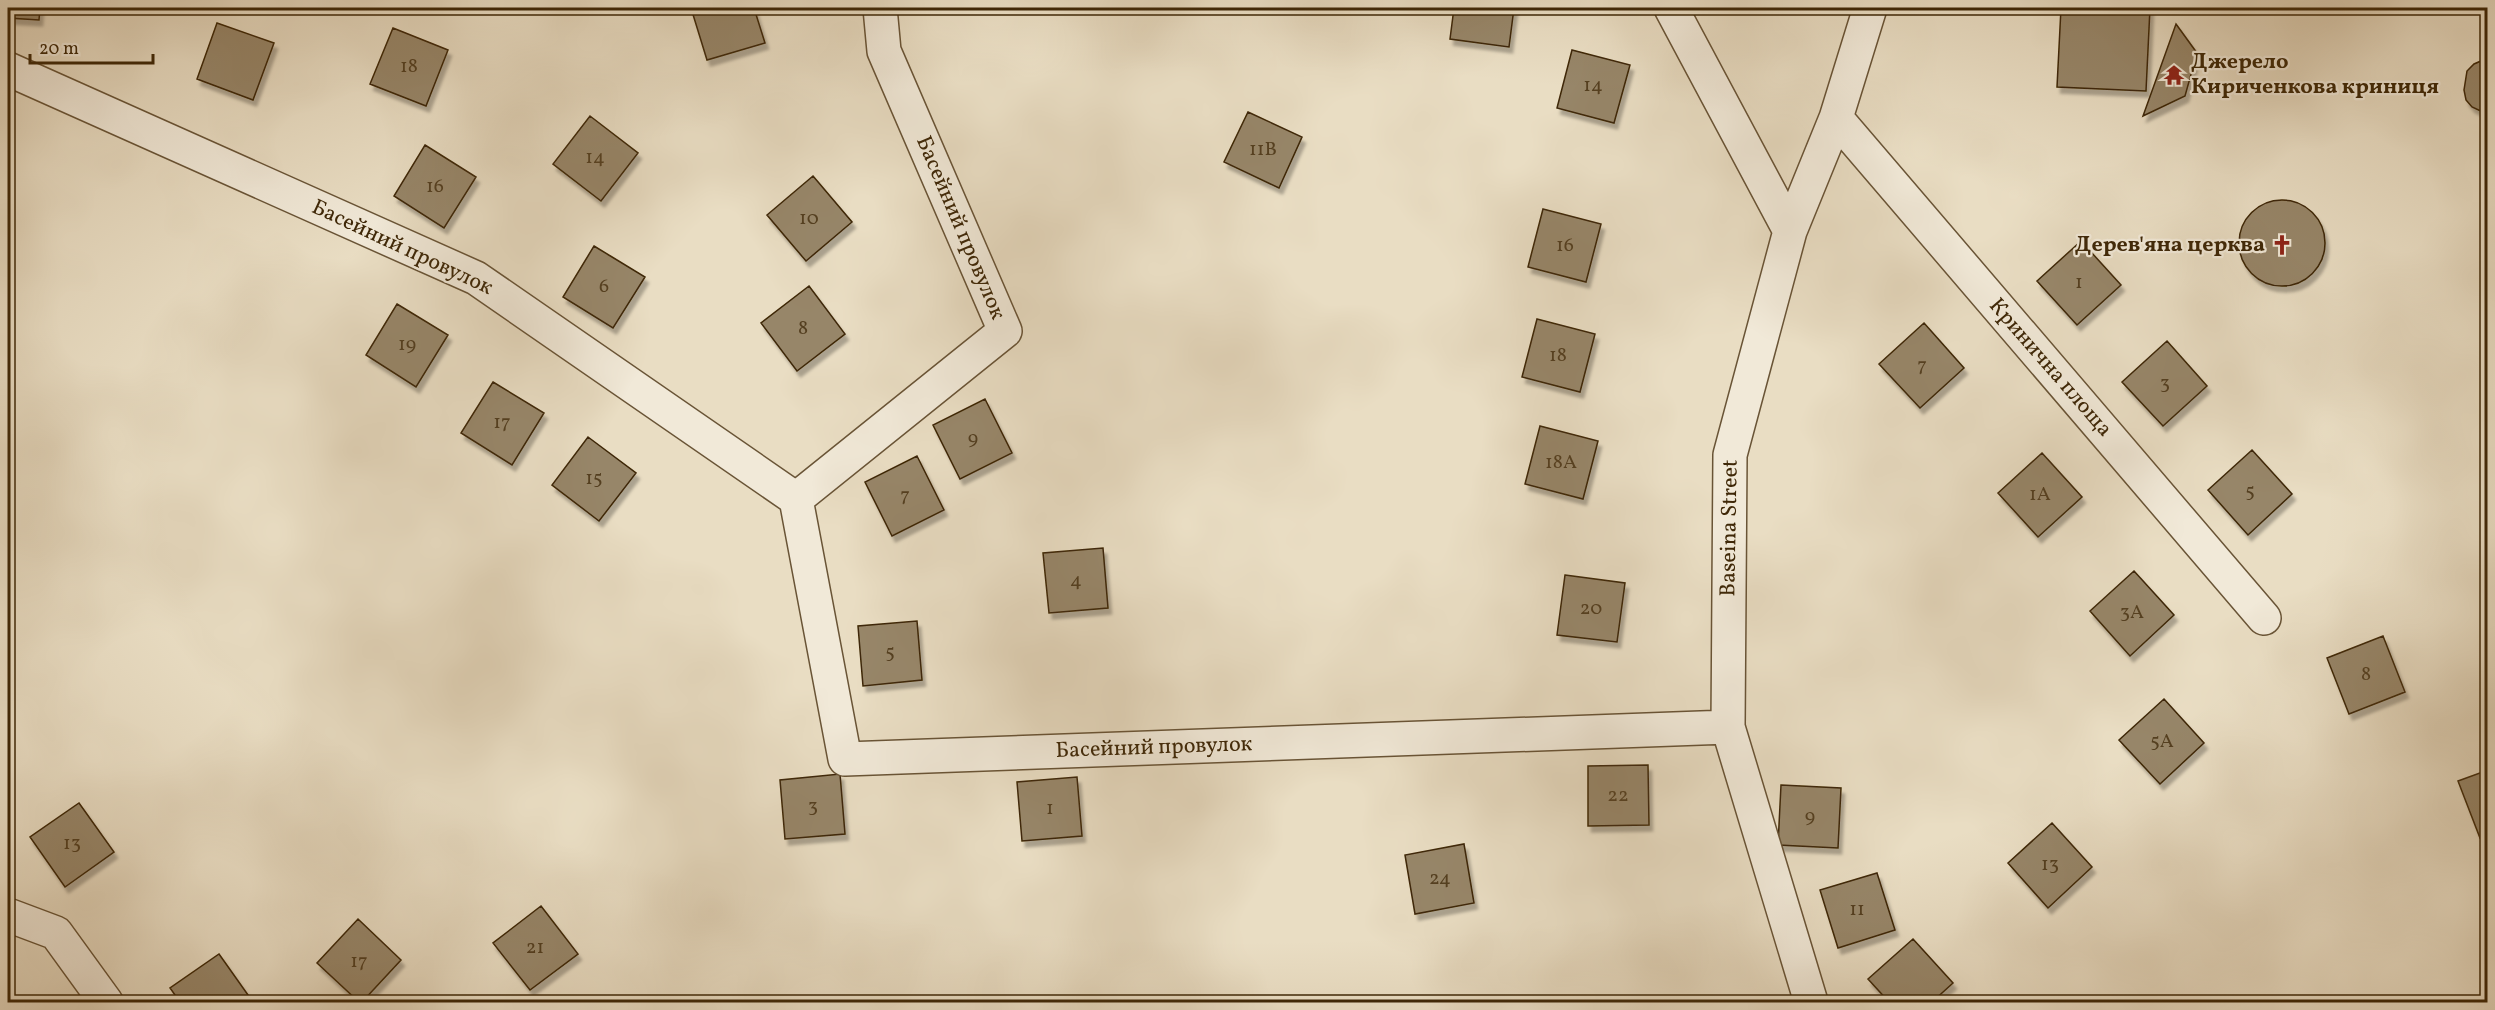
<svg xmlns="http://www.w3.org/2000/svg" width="2495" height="1010" viewBox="0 0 2495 1010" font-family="Vollkorn,serif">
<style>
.building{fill:#978669;stroke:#3e2707;stroke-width:1.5;filter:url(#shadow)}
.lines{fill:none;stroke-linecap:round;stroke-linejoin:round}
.minor-casing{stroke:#695436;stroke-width:36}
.minor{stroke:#f1e9d8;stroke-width:33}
.labels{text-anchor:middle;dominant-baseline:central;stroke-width:4.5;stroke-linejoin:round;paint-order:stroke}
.number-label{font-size:20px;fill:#543f20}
.poi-label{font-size:22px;font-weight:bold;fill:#3e2707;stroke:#f1e9d8;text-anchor:start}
.street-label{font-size:22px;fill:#3e2707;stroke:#f1e9d8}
</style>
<defs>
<filter id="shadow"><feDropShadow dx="3.5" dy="6" stdDeviation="1.5" flood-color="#0004"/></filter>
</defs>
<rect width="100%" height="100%" fill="#e9ddc3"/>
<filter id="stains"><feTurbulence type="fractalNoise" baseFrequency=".00333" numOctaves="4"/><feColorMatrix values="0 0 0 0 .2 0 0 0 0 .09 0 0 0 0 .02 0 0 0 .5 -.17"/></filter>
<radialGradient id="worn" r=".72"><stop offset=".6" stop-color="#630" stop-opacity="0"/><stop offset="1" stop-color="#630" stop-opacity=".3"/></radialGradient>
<!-- building -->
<path class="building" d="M 8,8 L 40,8 L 39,20 L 8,18 Z
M 691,8 L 754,8 L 765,43 L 707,60 Z
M 1454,8 L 1514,8 L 1509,47 L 1450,39 Z
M 2061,8 L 2150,8 L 2146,91 L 2057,87 Z
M 217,23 L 274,43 L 253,100 L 197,79 Z
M 2176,24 L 2197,53 L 2185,96 L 2143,116 Z
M 393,28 L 448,50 L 426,106 L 370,84 Z
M 1572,50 L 1630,65 L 1614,123 L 1557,108 Z
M 2488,58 L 2488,114 L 2487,114 L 2472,107 L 2466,100 L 2464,90 L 2467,71 L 2474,64 Z
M 1248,112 L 1302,137 L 1279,188 L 1224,162 Z
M 590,116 L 638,153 L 601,201 L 553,164 Z
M 425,145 L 476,177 L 444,228 L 394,196 Z
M 813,176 L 852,222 L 806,261 L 767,215 Z
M2239 243a43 43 0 1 1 86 0a43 43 0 1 1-86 0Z
M 1543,209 L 1601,224 L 1586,282 L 1528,267 Z
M 2081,241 L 2121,285 L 2077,325 L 2037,281 Z
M 594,246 L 645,277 L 613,328 L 563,297 Z
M 809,286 L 845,334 L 797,371 L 761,323 Z
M 397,304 L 448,335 L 416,387 L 366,355 Z
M 1537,319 L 1595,334 L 1580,392 L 1522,377 Z
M 1924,323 L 1964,368 L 1920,408 L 1879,364 Z
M 2167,341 L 2207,386 L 2163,426 L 2122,382 Z
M 493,382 L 544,413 L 512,465 L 461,433 Z
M 985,399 L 1012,453 L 960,479 L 933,425 Z
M 1540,426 L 1598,441 L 1583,499 L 1525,484 Z
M 588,437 L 636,473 L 599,521 L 552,485 Z
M 2252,450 L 2292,494 L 2248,535 L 2208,490 Z
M 2042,453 L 2082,497 L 2038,537 L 1998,493 Z
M 917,456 L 944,510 L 892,536 L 865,482 Z
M 1103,548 L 1108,608 L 1049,613 L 1043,553 Z
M 2134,571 L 2174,615 L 2130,656 L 2090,611 Z
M 1565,575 L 1625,583 L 1617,642 L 1557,635 Z
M 917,621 L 922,680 L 863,686 L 858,626 Z
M 2383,636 L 2405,692 L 2349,714 L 2327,658 Z
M 2164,699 L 2204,743 L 2160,784 L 2119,740 Z
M 1648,765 L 1649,825 L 1588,826 L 1588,766 Z
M 2488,770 L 2488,835 L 2480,838 L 2458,781 Z
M 840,774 L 845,834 L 785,839 L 780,780 Z
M 1077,777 L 1082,836 L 1022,841 L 1017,782 Z
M 1781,785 L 1841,788 L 1838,848 L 1778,845 Z
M 79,803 L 114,852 L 65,887 L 30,837 Z
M 2052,823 L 2092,867 L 2048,908 L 2008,863 Z
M 1464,844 L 1474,903 L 1415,914 L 1405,855 Z
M 1877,873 L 1895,930 L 1838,948 L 1820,890 Z
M 541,906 L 578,954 L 530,990 L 493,943 Z
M 358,919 L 401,960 L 362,1002 L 359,1002 L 317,963 Z
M 1913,939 L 1953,983 L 1932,1002 L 1889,1002 L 1868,979 Z
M 219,954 L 253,1002 L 180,1002 L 170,988 Z"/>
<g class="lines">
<!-- minor casing -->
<g class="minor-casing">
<path id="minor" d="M 1671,8 L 1790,231 L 1730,455 L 1728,727 L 1811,1002
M 8,69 L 476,278 L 796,499 L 845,759 L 1728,727
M 1836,118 L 2264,618
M 1790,231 L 1836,118 L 1870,8
M 796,499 L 1005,331 L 884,51 L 880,8
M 8,915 L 56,933 L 106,1002"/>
</g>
<!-- minor -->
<use href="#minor" class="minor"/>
</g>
<!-- icons -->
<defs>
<g id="temple-bare" transform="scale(1.62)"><path d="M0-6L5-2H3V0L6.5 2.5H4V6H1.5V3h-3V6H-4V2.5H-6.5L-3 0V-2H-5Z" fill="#8f2418" stroke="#f1e9d8" stroke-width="2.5" paint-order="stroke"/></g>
<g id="church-bare" transform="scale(1.62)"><path d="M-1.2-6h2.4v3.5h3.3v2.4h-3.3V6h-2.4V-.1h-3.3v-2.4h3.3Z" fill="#8f2418" stroke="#f1e9d8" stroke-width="2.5" paint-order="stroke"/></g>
</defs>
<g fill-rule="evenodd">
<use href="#temple-bare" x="2174" y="75"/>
<use href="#church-bare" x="2282" y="245"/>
</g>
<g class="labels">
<!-- number labels -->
<g class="number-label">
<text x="409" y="67">18</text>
<text x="1593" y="86">14</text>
<text x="1263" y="150">11В</text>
<text x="595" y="158">14</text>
<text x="435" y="187">16</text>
<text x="809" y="219">10</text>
<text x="1565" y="246">16</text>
<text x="2079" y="283">1</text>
<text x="604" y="287">6</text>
<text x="803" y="329">8</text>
<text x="407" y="345">19</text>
<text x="1558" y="356">18</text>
<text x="1922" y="366">7</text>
<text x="2165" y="384">3</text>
<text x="502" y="423">17</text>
<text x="973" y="439">9</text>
<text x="1561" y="463">18А</text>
<text x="594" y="479">15</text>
<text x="2250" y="492">5</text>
<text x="2040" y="495">1А</text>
<text x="905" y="496">7</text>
<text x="1076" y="581">4</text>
<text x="1591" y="609">20</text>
<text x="2132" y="613">3А</text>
<text x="890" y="653">5</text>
<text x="2366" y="675">8</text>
<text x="2162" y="742">5А</text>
<text x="1618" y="796">22</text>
<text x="813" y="807">3</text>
<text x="1050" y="809">1</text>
<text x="1810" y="817">9</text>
<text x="72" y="844">13</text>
<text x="2050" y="865">13</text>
<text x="1440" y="879">24</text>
<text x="1857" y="910">11</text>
<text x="535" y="948">21</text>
<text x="359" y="962">17</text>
</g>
<!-- poi labels -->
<g class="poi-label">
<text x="2191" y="62">Джерело<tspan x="2191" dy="25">Кириченкова криниця</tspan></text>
<text x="2265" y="245" text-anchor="end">Дерев'яна церква</text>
</g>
<!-- street labels -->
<g class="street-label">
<text transform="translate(960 228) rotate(67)">Басейний провулок</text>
<text transform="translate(402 248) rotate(25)">Басейний провулок</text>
<text transform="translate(2050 368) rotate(49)">Кринична площа</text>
<text transform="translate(1730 528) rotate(-89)">Baseina Street</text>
<text transform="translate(1154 748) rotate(-2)">Басейний провулок</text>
</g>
</g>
<!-- margin -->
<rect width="2495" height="1010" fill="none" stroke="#e9ddc3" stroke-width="30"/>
<rect x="9" y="9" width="2477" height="992" fill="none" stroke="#3e2707" stroke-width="3"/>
<rect x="15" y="15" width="2465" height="980" fill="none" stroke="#3e2707" stroke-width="1.5"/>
<!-- scale -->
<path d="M30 54v9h123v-9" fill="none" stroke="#3e2707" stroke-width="3"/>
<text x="39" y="54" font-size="18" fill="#3e2707" stroke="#f1e9d8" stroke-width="4.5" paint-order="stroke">20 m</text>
<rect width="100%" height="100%" filter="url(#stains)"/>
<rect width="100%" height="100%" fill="url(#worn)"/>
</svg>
